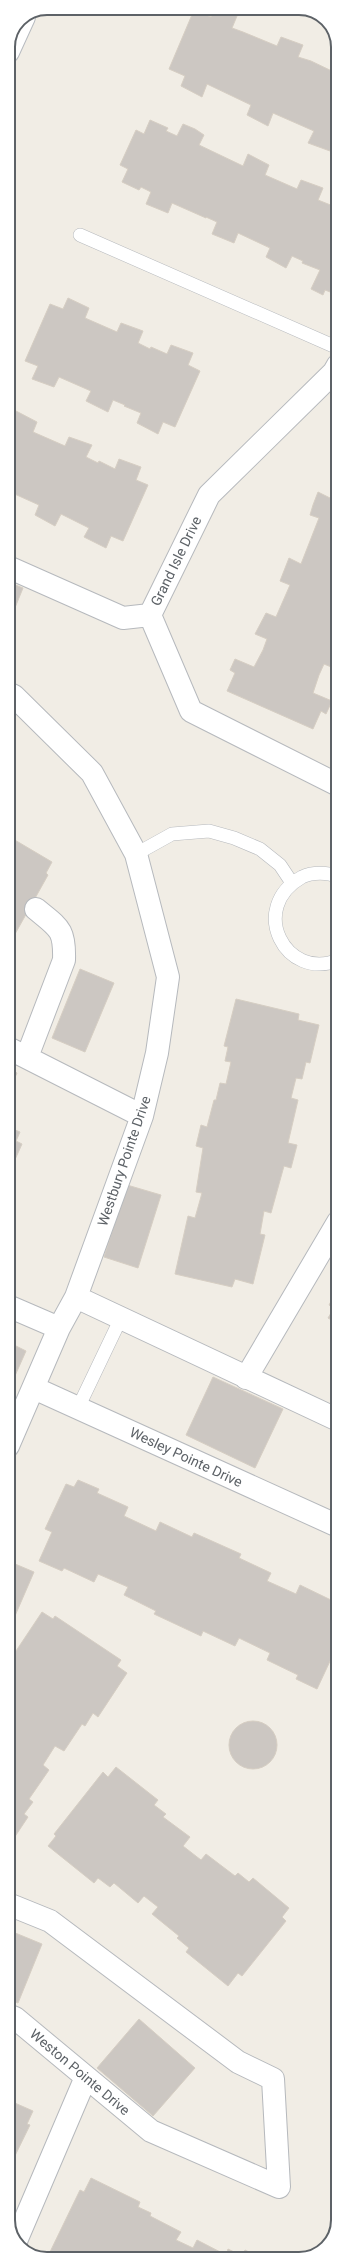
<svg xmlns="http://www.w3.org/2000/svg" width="346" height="2267" viewBox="0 0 346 2267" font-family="Roboto,sans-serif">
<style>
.building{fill:#ccc7c2;stroke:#d6cec3}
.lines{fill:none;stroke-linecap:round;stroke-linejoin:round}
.lane-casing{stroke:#b6b9bd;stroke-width:14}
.street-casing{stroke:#b6b9bd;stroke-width:24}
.secondary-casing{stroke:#b7bbc0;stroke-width:24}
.lane{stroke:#fff;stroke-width:13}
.street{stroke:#fff;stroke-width:22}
.secondary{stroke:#fff;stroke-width:22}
.labels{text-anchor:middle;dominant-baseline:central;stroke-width:3;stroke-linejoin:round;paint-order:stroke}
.street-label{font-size:14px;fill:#5d6267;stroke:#fff}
.rim{fill:none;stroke:#5d6267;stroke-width:2}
</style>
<rect width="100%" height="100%" fill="#f1ede5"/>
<!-- building -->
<path class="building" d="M 215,8 L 237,16 L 232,28 L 243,32 L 277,46 L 281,37 L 303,45 L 298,57 L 311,61 L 338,74 L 338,143 L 335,142 L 330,151 L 308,143 L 314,131 L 273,113 L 268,126 L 247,115 L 251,105 L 207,84 L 202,97 L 181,86 L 185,76 L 169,69 L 194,10 L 211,17 Z
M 150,120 L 168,128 L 166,131 L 177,136 L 183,124 L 195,129 L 204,135 L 199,145 L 243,166 L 248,154 L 269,165 L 265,175 L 297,189 L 301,180 L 323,188 L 318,200 L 338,208 L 338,295 L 325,290 L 323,295 L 311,289 L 320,270 L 302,263 L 303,261 L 292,256 L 286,268 L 266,257 L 270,248 L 238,233 L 234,243 L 212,234 L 217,222 L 206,217 L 206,218 L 172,203 L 168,213 L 146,204 L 151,192 L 141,187 L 139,190 L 122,182 L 128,169 L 120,165 L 136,130 L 144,134 Z
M 68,298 L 89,308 L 85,318 L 117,332 L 121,323 L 143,331 L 138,343 L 150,349 L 151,347 L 167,354 L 171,345 L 193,353 L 188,365 L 200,371 L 175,427 L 163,422 L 158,434 L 137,423 L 141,413 L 124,406 L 125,405 L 113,400 L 108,412 L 86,401 L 91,391 L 59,377 L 54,387 L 32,379 L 38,366 L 25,361 L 50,304 L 63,309 Z
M 16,411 L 37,422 L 33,432 L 65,446 L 69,437 L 92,445 L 86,457 L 98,463 L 99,461 L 115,469 L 119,459 L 141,467 L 136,480 L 148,485 L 123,541 L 111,536 L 106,548 L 84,537 L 89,528 L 61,514 L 55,526 L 35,515 L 39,505 L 8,491 L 8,422 L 11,424 Z
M 338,473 L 338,637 L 335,643 L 338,644 L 338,666 L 336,669 L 324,664 L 319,675 L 313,693 L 332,701 L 326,714 L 321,711 L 313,729 L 227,691 L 235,673 L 230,670 L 235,659 L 254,667 L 263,650 L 267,639 L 255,634 L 266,613 L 276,617 L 290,585 L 280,581 L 289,558 L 301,564 L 319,518 L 310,515 L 313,505 L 318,492 L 330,498 L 335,487 L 332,485 Z
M 8,582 L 23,588 L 10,620 L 8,619 Z
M 8,836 L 52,862 L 46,873 L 48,875 L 10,943 Z
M 80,969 L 114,983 L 85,1052 L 52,1038 Z
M 236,999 L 299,1014 L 298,1020 L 319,1025 L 310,1063 L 306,1062 L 302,1079 L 296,1078 L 291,1098 L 298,1100 L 288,1143 L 297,1145 L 291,1168 L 284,1166 L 271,1213 L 264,1211 L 260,1234 L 265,1235 L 253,1284 L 235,1279 L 232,1287 L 175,1274 L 188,1216 L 195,1218 L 202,1193 L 196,1192 L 203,1148 L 196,1146 L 201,1125 L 207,1127 L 214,1100 L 216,1100 L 220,1083 L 226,1084 L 231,1062 L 225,1061 L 228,1047 L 224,1046 Z
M 8,1068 L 17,1073 L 8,1092 Z
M 8,1127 L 20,1132 L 16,1141 L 22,1144 L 8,1175 Z
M 127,1185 L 161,1195 L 138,1268 L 104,1257 Z
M 338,1289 L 338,1324 L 328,1318 L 334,1308 L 329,1305 Z
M 8,1342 L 26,1351 L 14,1378 L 8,1376 Z
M 213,1377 L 283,1409 L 255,1468 L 186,1435 Z
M 78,1480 L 99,1489 L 97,1493 L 128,1507 L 124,1516 L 156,1531 L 160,1522 L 192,1537 L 194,1533 L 241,1554 L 239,1558 L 271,1573 L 267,1581 L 296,1594 L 300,1585 L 333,1601 L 335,1597 L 338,1598 L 338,1661 L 337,1662 L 331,1659 L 317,1689 L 296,1679 L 298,1675 L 267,1660 L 270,1653 L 239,1638 L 235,1646 L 203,1631 L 201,1636 L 154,1614 L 156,1611 L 124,1595 L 128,1587 L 98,1574 L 94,1582 L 64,1568 L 62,1571 L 39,1561 L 52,1532 L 45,1529 L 66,1484 L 74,1487 Z
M 8,1561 L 34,1572 L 8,1632 Z
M 42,1612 L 53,1619 L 55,1616 L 121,1660 L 117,1666 L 127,1673 L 98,1717 L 93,1713 L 85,1726 L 82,1724 L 64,1751 L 55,1746 L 43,1765 L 49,1770 L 29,1799 L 33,1802 L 24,1814 L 28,1817 L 8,1847 L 8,1684 L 11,1680 L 8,1677 L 8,1674 L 15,1664 L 10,1660 Z
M229 1745a24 24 0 1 1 48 0a24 24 0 1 1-48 0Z
M 116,1767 L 158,1800 L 154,1805 L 166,1814 L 163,1817 L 190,1837 L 183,1846 L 201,1860 L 206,1854 L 235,1876 L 238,1873 L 249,1882 L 253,1878 L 289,1908 L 282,1917 L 286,1921 L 242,1976 L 238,1973 L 228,1986 L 186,1952 L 189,1948 L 177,1938 L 179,1936 L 152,1914 L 158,1907 L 144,1896 L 138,1903 L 114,1883 L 110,1887 L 98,1878 L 94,1883 L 48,1846 L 56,1836 L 54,1834 L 103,1772 L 108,1777 Z
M 8,1930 L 42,1944 L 18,2003 L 8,1999 Z
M 139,2019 L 195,2068 L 153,2116 L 97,2068 Z
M 8,2100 L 33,2111 L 27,2124 L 30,2125 L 8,2170 Z
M 91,2178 L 140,2202 L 138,2207 L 151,2213 L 150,2216 L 181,2232 L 176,2240 L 193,2248 L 197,2240 L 226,2255 L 228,2249 L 242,2256 L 245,2250 L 263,2259 L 53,2259 L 54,2256 L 49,2254 L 80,2190 L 84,2192 Z"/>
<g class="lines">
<!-- lane casing -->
<g class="lane-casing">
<path id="lane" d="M 80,235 L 338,348
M 136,854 L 172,834 L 209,831 L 234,838 L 260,849 L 280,865 L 292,883
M 338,877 C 328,872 312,872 302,877 C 247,908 286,982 338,960
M 78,1408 L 121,1318"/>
</g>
<!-- street casing -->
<g class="street-casing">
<path id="street" d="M 338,365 L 334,372 L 209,495 L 150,615 L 191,711 L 338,785
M 8,567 L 123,618 L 150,615
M 8,693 L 14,696 L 92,773 L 136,854 L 168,977 L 157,1053 L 142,1116 L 76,1297 L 59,1328 L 8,1446
M 8,1048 L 142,1116
M 27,1057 L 64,960 C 65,929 59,928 36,909
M 76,1297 L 338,1420
M 8,1306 L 59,1328
M 246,1378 L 338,1222
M 34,1388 L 338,1526
M 8,1904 L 50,1921 L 238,2062 L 273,2079 L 279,2187 L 151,2131 L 15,2018 L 8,2015
M 16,2241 L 86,2077"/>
</g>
<!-- secondary casing -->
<g class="secondary-casing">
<path id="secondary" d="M 8,52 L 24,17"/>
</g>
<!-- lane -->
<use href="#lane" class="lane"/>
<!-- street -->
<use href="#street" class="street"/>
<!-- secondary -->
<use href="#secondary" class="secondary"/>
</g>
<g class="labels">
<!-- street labels -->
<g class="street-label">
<text transform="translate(176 561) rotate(-64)">Grand Isle Drive</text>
<text transform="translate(124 1161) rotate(-71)">Westbury Pointe Drive</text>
<text transform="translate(186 1457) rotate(25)">Wesley Pointe Drive</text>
<text transform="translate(80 2072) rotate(40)">Weston Pointe Drive</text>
</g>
</g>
<!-- crop -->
<path d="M0 0H346V2267H0ZM47 15H299A32 32 0 0 1 331 47V2220A32 32 0 0 1 299 2252H47A32 32 0 0 1 15 2220V47A32 32 0 0 1 47 15Z" fill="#fff" fill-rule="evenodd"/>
<path class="rim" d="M47 15H299A32 32 0 0 1 331 47V2220A32 32 0 0 1 299 2252H47A32 32 0 0 1 15 2220V47A32 32 0 0 1 47 15Z"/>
</svg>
